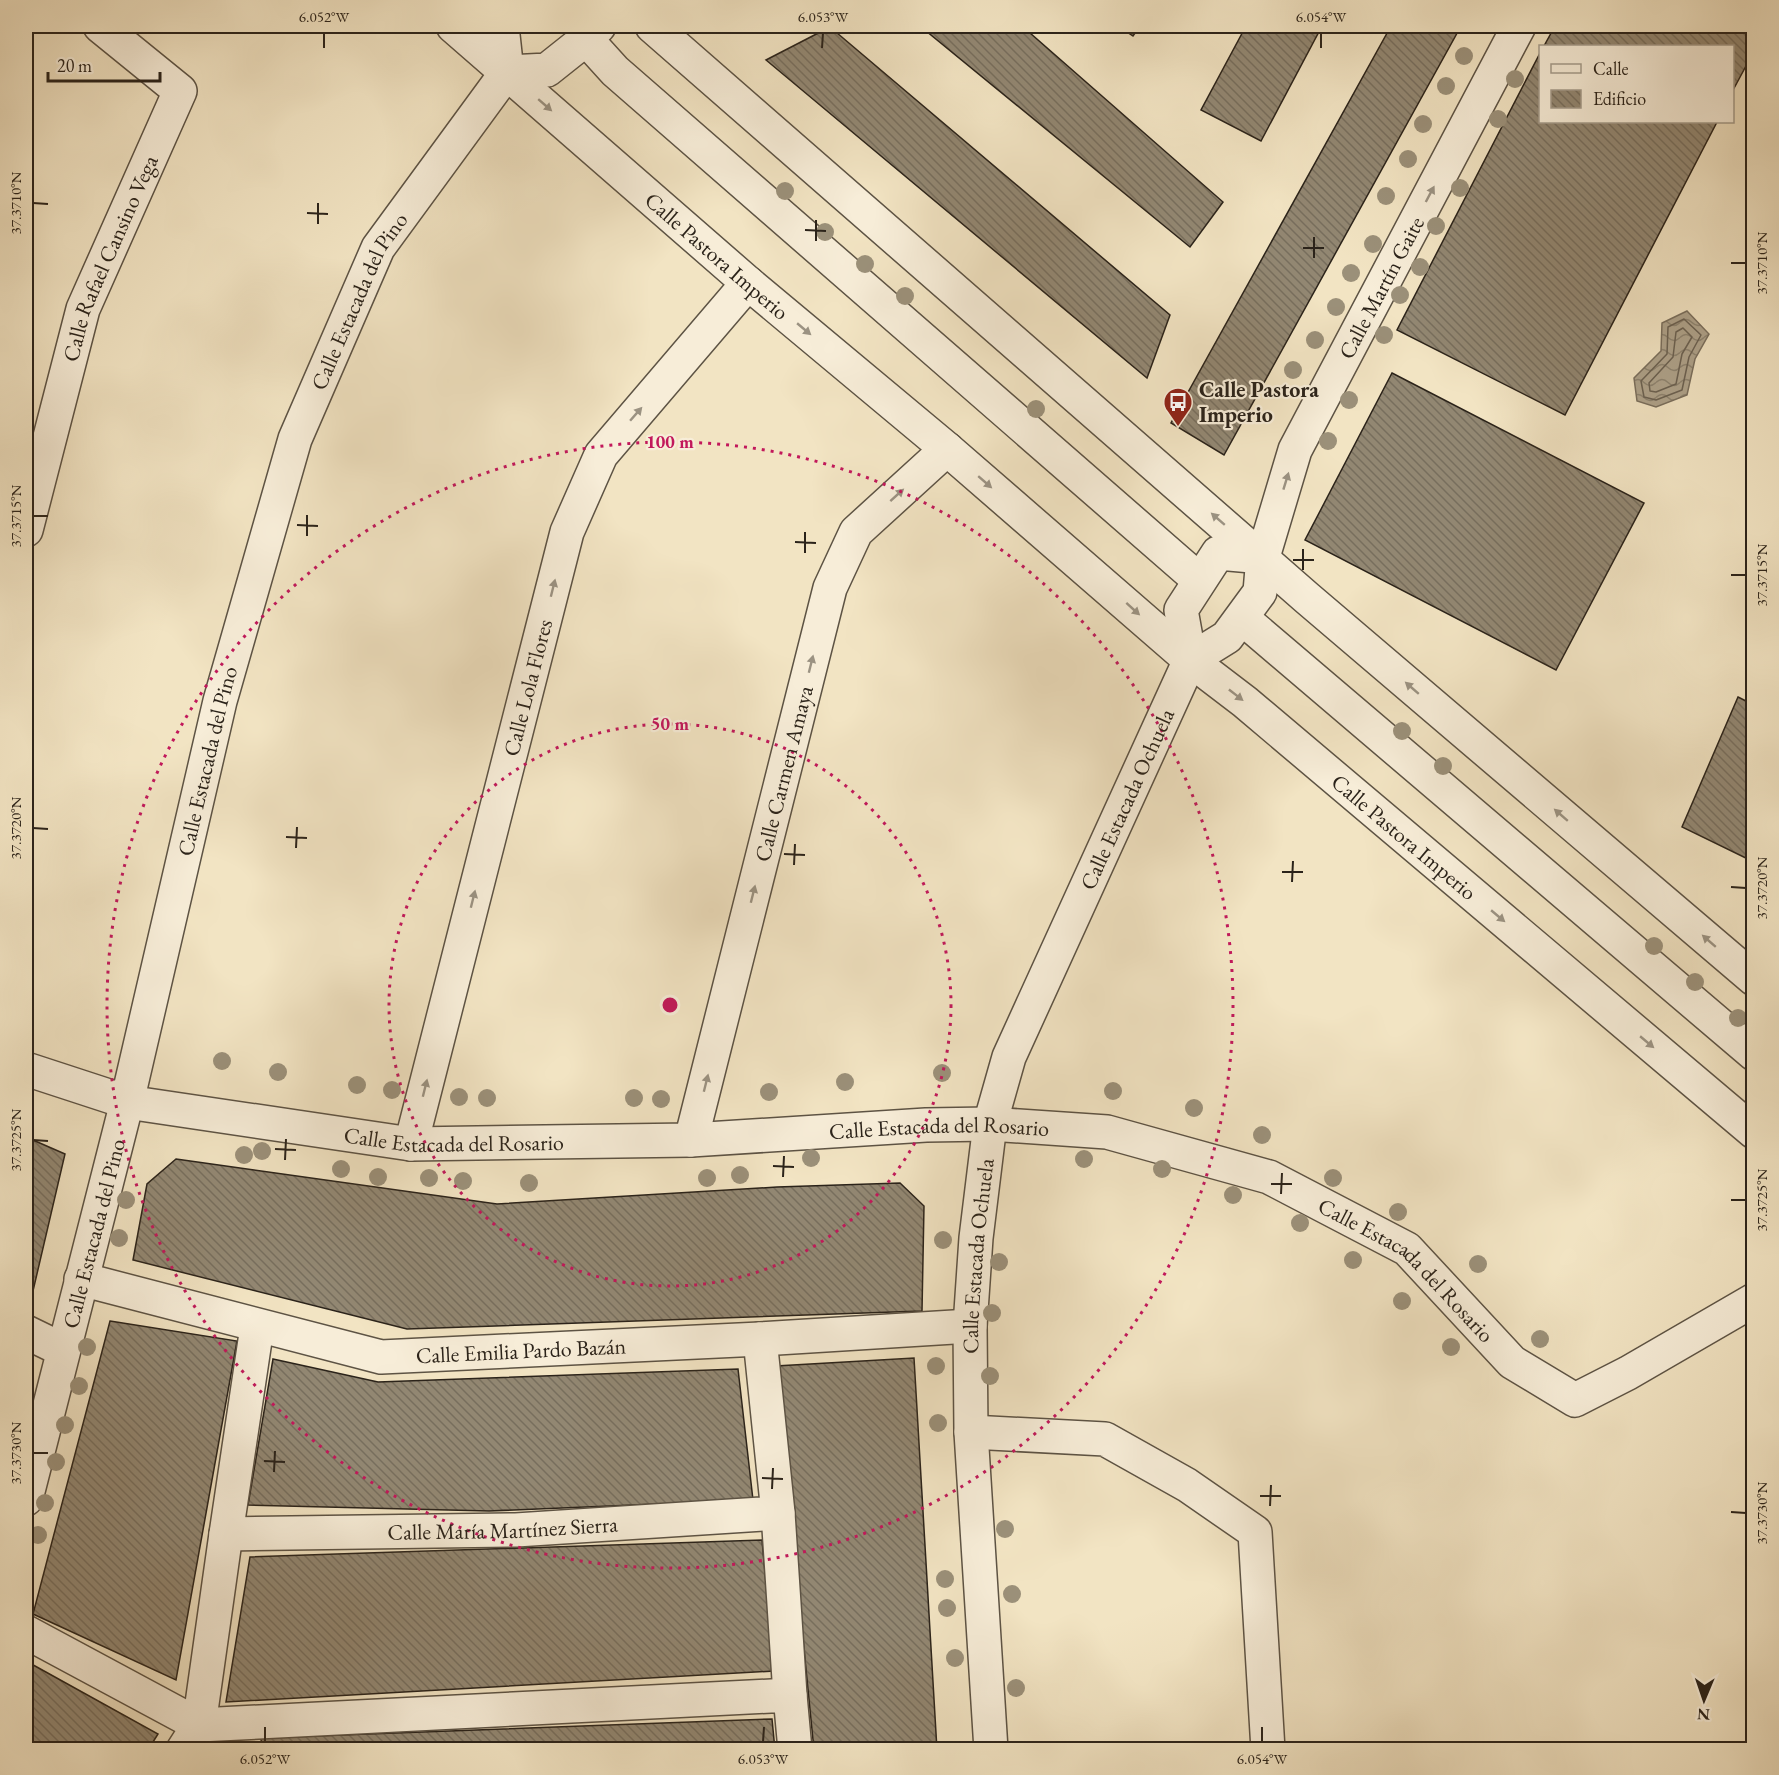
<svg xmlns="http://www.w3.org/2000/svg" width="1779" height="1775" viewBox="0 0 1779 1775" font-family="'EB Garamond',serif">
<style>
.water{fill:url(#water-waves);stroke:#7a6f5d;stroke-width:1.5}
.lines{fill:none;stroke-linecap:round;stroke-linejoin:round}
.shore{stroke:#6c6252;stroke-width:1.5}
.building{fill:url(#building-back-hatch);stroke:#2b231a;stroke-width:1.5}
.pedestrian-casing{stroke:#5d5344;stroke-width:36}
.minor-casing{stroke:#5d5344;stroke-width:36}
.tertiary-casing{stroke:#5d5344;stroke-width:36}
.pedestrian{stroke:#f7edd8;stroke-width:33}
.minor{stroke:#f7edd8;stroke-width:33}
.tertiary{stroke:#f7edd8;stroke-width:33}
.tree{fill:#9b9079}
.oneway{fill:#9b9282}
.ticks{fill:none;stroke:#2b231a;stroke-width:2}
.ring{fill:none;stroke:#c2185b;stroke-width:3;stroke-dasharray:3 6}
.labels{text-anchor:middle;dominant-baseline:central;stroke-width:4.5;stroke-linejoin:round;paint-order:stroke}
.street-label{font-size:22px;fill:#2b231a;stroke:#f7edd8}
.poi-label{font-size:22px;font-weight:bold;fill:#2b231a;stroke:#f7edd8;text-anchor:start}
.centre{fill:#c2185b;stroke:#f7edd8;stroke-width:3}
.ring-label{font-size:18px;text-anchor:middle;font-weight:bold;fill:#c2185b;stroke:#f7edd8;stroke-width:4.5;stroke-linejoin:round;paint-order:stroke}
.neatline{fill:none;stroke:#2b231a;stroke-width:2}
.ticks-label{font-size:15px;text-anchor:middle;fill:#2b231a}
</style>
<defs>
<pattern id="water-waves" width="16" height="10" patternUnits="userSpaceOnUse" patternTransform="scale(1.5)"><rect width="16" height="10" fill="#aea28a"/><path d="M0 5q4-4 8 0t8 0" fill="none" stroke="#8e8470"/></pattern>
<pattern id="building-back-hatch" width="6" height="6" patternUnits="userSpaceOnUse" patternTransform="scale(1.5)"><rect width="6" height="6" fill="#928772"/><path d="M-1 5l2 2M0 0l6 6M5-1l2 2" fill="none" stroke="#776e5d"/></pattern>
</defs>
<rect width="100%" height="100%" fill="#f2e4c3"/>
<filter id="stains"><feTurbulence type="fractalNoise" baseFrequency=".00333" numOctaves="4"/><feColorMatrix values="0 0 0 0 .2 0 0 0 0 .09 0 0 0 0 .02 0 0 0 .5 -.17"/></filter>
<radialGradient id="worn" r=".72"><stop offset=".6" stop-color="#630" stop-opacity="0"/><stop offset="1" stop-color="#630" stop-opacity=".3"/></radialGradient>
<!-- water -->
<path class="water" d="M 1687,311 L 1709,334 L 1695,359 L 1687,395 L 1656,407 L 1637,401 L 1634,378 L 1661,351 L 1662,323 Z"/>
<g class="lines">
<!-- shore -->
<path class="shore" d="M 1684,319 L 1701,335 L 1689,357 L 1682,390 L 1656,400 L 1644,397 L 1641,381 L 1667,354 L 1668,327 Z
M 1683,328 L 1692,337 L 1682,354 L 1676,384 L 1656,392 L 1650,391 L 1649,383 L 1673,357 L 1676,332 Z"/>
</g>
<!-- building -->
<path class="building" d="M 920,26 L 1022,26 L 1223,202 L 1190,247 Z
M 1118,26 L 1140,26 L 1133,36 Z
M 1246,26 L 1322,26 L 1261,141 L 1201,110 Z
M 1391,26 L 1461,26 L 1224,455 L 1171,423 Z
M 1555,26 L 1745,26 L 1754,30 L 1754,51 L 1732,92 L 1732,46 L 1544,46 Z
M 830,27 L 1170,315 L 1147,378 L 766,60 Z
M 1540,53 L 1540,122 L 1717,122 L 1565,415 L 1397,330 Z
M 1392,373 L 1644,503 L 1556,670 L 1305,540 Z
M 1738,697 L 1754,705 L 1754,862 L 1682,827 Z
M 26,1137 L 65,1154 L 29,1308 L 26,1306 Z
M 176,1159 L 497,1204 L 777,1187 L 900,1183 L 924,1206 L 922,1311 L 407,1329 L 133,1260 L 147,1184 Z
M 110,1321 L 237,1341 L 176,1680 L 33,1614 Z
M 914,1358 L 937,1750 L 814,1750 L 776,1366 Z
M 273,1359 L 378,1382 L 738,1369 L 753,1500 L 489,1511 L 248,1505 Z
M 762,1540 L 774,1671 L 226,1702 L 250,1557 Z
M 26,1661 L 158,1734 L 148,1750 L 26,1750 Z
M 772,1719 L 775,1750 L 266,1750 L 260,1738 Z"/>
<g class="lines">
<!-- pedestrian casing -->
<g class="pedestrian-casing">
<path id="pedestrian" d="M 586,39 L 615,71 L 1199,580
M 1242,618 L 1754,1054
M 778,1513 L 790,1695
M 199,1725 L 226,1534"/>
</g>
<!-- minor casing -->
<g class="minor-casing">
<g id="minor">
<path d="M 502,26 L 507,72"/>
<path d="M 507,72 L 547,70 L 586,39 L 599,26"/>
<path id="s1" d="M 26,530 L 83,309 L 180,91 L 100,26"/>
<path id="s2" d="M 1190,660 L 1227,637 L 1260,592 L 1263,557 L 1295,450 L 1519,26"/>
<path d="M 1190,660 L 1181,610 L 1218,553 L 1263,557"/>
<path id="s3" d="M 26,1069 L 127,1102 L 411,1144 L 691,1140 L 926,1125 L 990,1124 L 1107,1132 L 1269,1177 L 1407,1249 L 1512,1362 L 1575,1400 L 1628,1373 L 1754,1300"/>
<path id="s4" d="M 691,1140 L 830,588 L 856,532 L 947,449"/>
<path id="s5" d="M 411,1144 L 567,532 L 601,455 L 748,283"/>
<path id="s6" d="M 81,1279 L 381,1357 L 760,1339 L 970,1326"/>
<path id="s7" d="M 257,1327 L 226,1534 L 516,1530 L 778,1513 L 760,1339"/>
<path d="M 26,1332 L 63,1350"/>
<path d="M 971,1432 L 1105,1439 L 1187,1485 L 1255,1532 L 1268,1750"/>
<path id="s8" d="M 26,1499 L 127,1102 L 220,701 L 295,439 L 378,248 L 507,72"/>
<path d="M 26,1632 L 199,1725 L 790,1695 L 795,1750"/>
<path d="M 183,1750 L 199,1725"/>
<path id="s9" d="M 991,1750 L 971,1432 L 970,1326 L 976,1238 L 990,1124 L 1009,1057 L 1190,660"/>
</g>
</g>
<!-- tertiary casing -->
<g class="tertiary-casing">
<g id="tertiary">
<path id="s10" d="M 453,26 L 748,283 L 947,449 L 1190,660 L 1245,702 L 1754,1132"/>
<path d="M 652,26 L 1307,598 L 1754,979"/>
</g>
</g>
<!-- pedestrian -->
<use href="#pedestrian" class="pedestrian"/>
<!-- minor -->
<use href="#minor" class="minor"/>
<!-- tertiary -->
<use href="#tertiary" class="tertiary"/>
</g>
<!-- trees -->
<g class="tree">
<circle cx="1464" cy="56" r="9"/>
<circle cx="1515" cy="79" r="9"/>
<circle cx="1446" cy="86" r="9"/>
<circle cx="1498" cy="119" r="9"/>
<circle cx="1423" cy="124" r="9"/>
<circle cx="1408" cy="159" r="9"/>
<circle cx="1460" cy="188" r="9"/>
<circle cx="785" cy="191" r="9"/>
<circle cx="1386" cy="196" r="9"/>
<circle cx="1436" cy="226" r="9"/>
<circle cx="825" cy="232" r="9"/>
<circle cx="1373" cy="244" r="9"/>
<circle cx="865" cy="264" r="9"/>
<circle cx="1420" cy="267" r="9"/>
<circle cx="1351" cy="273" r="9"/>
<circle cx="1400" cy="295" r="9"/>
<circle cx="905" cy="296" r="9"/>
<circle cx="1336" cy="307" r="9"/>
<circle cx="1384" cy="335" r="9"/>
<circle cx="1315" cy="340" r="9"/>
<circle cx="1293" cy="370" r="9"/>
<circle cx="1349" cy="400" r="9"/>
<circle cx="1036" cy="409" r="9"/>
<circle cx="1328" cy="441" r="9"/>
<circle cx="1402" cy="731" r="9"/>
<circle cx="1443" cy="766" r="9"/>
<circle cx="1654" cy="946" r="9"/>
<circle cx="1695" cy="982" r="9"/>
<circle cx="1738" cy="1018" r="9"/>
<circle cx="222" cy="1061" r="9"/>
<circle cx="278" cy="1072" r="9"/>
<circle cx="942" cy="1073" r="9"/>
<circle cx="845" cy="1082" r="9"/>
<circle cx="357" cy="1085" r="9"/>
<circle cx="392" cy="1090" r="9"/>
<circle cx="1113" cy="1091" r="9"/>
<circle cx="769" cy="1092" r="9"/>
<circle cx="459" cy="1097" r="9"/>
<circle cx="487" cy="1098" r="9"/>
<circle cx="634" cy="1098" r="9"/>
<circle cx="661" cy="1099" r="9"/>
<circle cx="1194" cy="1108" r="9"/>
<circle cx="1262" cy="1135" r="9"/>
<circle cx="262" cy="1151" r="9"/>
<circle cx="244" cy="1155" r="9"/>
<circle cx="811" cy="1158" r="9"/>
<circle cx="1084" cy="1159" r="9"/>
<circle cx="341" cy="1169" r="9"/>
<circle cx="1162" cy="1169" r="9"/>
<circle cx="740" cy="1175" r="9"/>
<circle cx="378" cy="1177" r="9"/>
<circle cx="429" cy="1178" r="9"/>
<circle cx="707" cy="1178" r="9"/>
<circle cx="1333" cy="1178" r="9"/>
<circle cx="463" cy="1181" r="9"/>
<circle cx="529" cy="1183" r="9"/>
<circle cx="1233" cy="1195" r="9"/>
<circle cx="126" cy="1200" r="9"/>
<circle cx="1398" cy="1212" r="9"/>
<circle cx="1300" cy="1223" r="9"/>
<circle cx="119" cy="1238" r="9"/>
<circle cx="943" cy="1240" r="9"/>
<circle cx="1353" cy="1260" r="9"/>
<circle cx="999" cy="1262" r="9"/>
<circle cx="1478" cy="1264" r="9"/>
<circle cx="1402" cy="1301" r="9"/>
<circle cx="992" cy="1313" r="9"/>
<circle cx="1540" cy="1339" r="9"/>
<circle cx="87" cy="1347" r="9"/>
<circle cx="1451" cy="1347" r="9"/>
<circle cx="936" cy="1366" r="9"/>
<circle cx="990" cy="1376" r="9"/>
<circle cx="79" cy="1386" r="9"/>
<circle cx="938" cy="1423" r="9"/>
<circle cx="65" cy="1425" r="9"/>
<circle cx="56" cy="1462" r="9"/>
<circle cx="45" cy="1503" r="9"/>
<circle cx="1005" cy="1529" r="9"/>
<circle cx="38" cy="1535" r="9"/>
<circle cx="945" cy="1579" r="9"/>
<circle cx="1012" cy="1594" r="9"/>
<circle cx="947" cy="1608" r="9"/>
<circle cx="955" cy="1658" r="9"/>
<circle cx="1016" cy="1688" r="9"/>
</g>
<!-- one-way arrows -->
<defs><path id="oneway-solid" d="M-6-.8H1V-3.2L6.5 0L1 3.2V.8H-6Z" transform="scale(1.5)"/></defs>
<g class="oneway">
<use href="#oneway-solid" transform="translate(545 105) rotate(41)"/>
<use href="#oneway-solid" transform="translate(1430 194) rotate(-62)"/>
<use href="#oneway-solid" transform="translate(804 329) rotate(40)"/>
<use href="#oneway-solid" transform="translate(636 414) rotate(-49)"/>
<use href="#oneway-solid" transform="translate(1286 481) rotate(-73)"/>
<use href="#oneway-solid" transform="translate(985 482) rotate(41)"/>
<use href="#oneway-solid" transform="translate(897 495) rotate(-42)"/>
<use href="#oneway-solid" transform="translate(1218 519) rotate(-139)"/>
<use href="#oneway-solid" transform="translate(553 588) rotate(-76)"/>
<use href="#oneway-solid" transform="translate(1133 609) rotate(42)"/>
<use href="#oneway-solid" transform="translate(811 664) rotate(-76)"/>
<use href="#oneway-solid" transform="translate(1412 688) rotate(-139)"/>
<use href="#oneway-solid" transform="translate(1236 695) rotate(38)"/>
<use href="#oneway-solid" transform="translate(1561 815) rotate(-139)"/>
<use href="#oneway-solid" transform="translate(753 894) rotate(-76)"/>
<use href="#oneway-solid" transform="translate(473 899) rotate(-76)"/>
<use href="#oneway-solid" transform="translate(1498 916) rotate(40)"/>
<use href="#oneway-solid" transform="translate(1709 941) rotate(-139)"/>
<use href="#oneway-solid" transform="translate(1647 1042) rotate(40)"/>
<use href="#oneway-solid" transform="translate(706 1083) rotate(-76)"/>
<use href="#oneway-solid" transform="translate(425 1088) rotate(-76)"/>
</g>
<!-- ticks -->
<path class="ticks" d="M 324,48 L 324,33M 822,48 L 823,33M 1321,48 L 1321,33M 33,203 L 48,204M 307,213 L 328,214M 318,224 L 318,203M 805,230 L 826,231M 816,241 L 816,220M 1303,248 L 1324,248M 1314,258 L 1314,237M 1731,263 L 1746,263M 33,516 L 48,516M 297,525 L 318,526M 307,536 L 307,515M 795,542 L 816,543M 805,553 L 805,532M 1293,560 L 1314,560M 1303,570 L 1303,549M 1731,575 L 1746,575M 33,828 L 48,829M 286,837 L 307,838M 296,848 L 297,827M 784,854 L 805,855M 794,865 L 795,844M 1282,872 L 1303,872M 1292,882 L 1293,861M 1731,887 L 1746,888M 33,1140 L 48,1141M 275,1149 L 296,1150M 285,1160 L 286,1139M 773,1166 L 794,1167M 783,1177 L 784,1156M 1271,1184 L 1292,1184M 1281,1194 L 1282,1173M 1731,1200 L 1746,1200M 33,1453 L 48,1453M 264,1461 L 285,1462M 274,1472 L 275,1451M 762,1478 L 783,1479M 772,1489 L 773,1468M 1260,1496 L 1281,1496M 1270,1506 L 1271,1485M 1731,1512 L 1746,1513M 265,1742 L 265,1727M 763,1742 L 764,1727M 1262,1742 L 1262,1727"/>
<!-- distance rings -->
<g class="ring">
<circle cx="670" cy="1005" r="281"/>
<circle cx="670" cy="1005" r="563"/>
</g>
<!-- icons -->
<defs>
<g id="bus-pin" transform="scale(1.5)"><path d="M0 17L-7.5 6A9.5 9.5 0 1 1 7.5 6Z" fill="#8f2418" stroke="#f7edd8"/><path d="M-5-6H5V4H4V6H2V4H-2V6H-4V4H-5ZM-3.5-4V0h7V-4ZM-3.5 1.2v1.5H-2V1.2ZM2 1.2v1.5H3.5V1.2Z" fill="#fff"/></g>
</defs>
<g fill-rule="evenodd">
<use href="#bus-pin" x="1178" y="402"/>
</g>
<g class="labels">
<!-- street labels -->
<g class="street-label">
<text stroke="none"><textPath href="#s10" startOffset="350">Calle Pastora Imperio</textPath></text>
<text stroke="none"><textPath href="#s1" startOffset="285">Calle Rafael Cansino Vega</textPath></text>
<text stroke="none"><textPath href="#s2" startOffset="430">Calle Martín Gaite</textPath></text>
<text stroke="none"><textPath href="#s8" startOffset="1246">Calle Estacada del Pino</textPath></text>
<text stroke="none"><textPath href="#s5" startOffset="471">Calle Lola Flores</textPath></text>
<text stroke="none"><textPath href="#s8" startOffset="760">Calle Estacada del Pino</textPath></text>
<text stroke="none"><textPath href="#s4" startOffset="378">Calle Carmen Amaya</textPath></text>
<text stroke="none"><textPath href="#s9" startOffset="981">Calle Estacada Ochuela</textPath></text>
<text stroke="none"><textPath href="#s10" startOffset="1250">Calle Pastora Imperio</textPath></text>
<text stroke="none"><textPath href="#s3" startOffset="922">Calle Estacada del Rosario</textPath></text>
<text stroke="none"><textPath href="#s3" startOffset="436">Calle Estacada del Rosario</textPath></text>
<text stroke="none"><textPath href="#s8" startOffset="274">Calle Estacada del Pino</textPath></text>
<text stroke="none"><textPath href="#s9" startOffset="495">Calle Estacada Ochuela</textPath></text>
<text stroke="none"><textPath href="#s3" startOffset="1426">Calle Estacada del Rosario</textPath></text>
<text stroke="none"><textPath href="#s6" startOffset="450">Calle Emilia Pardo Bazán</textPath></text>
<text stroke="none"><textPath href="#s7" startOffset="486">Calle María Martínez Sierra</textPath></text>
</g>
<!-- poi labels -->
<g class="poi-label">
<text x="1199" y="389">Calle Pastora<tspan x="1199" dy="25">Imperio</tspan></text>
</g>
</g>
<circle cx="670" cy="1005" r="9" class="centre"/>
<g class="ring-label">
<text x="670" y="448">100 m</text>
<text x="670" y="730">50 m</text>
</g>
<!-- margin -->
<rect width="1779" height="1775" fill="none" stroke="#f2e4c3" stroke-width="66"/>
<!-- legend -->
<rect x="1539" y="45" width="195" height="78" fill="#f7edd8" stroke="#a59c8c" stroke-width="1.5"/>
<rect x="1551" y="64" width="30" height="9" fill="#f7edd8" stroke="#a59c8c" stroke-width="1.5"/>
<text x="1593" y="75" font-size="18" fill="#2b231a">Calle</text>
<rect x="1551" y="90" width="30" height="18" fill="url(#building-back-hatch)" stroke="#a59c8c" stroke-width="1.5"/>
<text x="1593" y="105" font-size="18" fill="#2b231a">Edificio</text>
<!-- north arrow -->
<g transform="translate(1704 1700) rotate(182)" stroke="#f7edd8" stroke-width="4.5" paint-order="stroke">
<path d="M0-4.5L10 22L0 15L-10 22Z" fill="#2b231a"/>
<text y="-9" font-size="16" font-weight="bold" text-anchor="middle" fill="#2b231a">N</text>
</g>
<!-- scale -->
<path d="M48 72v9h112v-9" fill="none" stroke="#2b231a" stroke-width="3"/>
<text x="57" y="72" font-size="18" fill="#2b231a" stroke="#f7edd8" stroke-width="4.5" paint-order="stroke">20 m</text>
<rect x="33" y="33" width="1713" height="1709" class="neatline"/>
<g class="ticks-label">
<text x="324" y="22">6.052°W</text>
<text x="823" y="22">6.053°W</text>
<text x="1321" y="22">6.054°W</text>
<text transform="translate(16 203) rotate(-90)" y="5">37.3710°N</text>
<text transform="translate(1762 263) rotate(-90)" y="5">37.3710°N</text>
<text transform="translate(16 516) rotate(-90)" y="5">37.3715°N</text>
<text transform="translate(1762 575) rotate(-90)" y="5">37.3715°N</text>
<text transform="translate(16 828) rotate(-90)" y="5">37.3720°N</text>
<text transform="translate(1762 888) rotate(-90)" y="5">37.3720°N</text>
<text transform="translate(16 1140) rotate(-90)" y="5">37.3725°N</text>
<text transform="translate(1762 1200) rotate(-90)" y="5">37.3725°N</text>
<text transform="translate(16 1453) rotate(-90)" y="5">37.3730°N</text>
<text transform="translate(1762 1513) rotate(-90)" y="5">37.3730°N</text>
<text x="265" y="1764">6.052°W</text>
<text x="763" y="1764">6.053°W</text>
<text x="1262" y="1764">6.054°W</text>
</g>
<rect width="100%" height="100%" filter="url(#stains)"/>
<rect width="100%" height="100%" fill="url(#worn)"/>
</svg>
